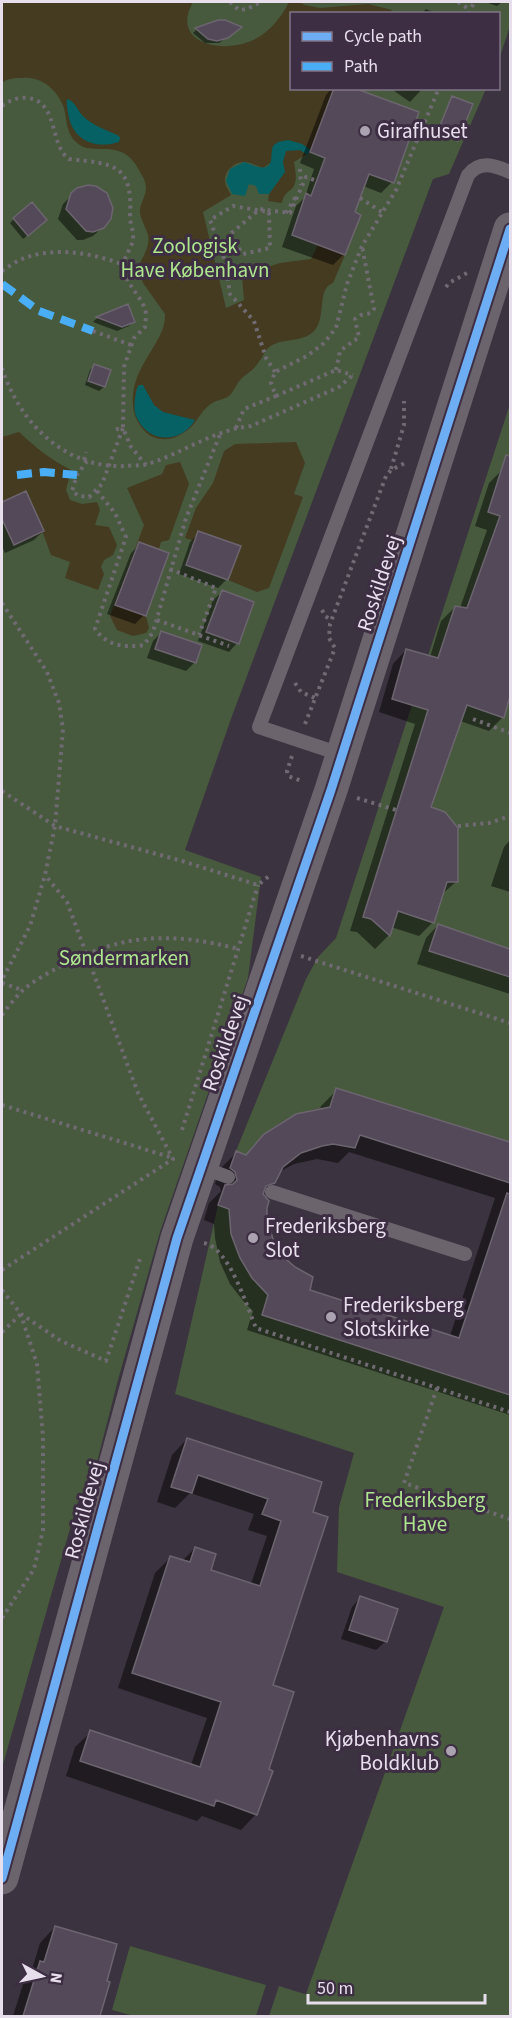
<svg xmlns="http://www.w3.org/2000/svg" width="512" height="2018" viewBox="0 0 512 2018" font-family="'Source Sans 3',sans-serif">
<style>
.green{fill:#475a3d}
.sand{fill:#443b21}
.water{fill:#056164}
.shadow{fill:#0007;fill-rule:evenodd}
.building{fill:#544959;stroke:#6c656f;stroke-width:1.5}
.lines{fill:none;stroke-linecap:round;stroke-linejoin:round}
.path{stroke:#706a73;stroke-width:4;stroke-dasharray:3 4.5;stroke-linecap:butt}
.service{stroke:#6b646d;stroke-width:14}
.tertiary{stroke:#6b646d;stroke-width:33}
.quiet{stroke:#49aef6;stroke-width:8;stroke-dasharray:15 8;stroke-linecap:butt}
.cycleway-casing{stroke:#3d2e44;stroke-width:13}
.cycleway{stroke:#6dadf4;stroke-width:9}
.poi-dot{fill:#aba3b0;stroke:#3d2e44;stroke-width:2}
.labels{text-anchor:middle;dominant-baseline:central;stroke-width:6;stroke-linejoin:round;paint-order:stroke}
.poi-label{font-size:21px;fill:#e8dfed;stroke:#3d2e44;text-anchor:start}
.park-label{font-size:21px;fill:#aee68e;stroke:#3d2e44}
.street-label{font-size:21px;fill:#e8dfed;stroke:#3d2e44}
</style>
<rect width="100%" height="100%" fill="#3b333f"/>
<!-- green -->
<path class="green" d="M 2,2 L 510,2 L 510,26 L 499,60 L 498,14 L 292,14 L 292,88 L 486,89 L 449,174 L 433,179 L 232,716 L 185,850 L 261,877 L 248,978 L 160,1232 L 118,1380 L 96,1466 L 77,1504 L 2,1768 Z
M 510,404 L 510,1142 L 461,1130 L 462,1127 L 337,1088 L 330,1107 C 295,1110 268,1126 246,1155 L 236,1151 L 306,979 L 318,957 L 336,938 Z
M 218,1205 L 229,1209 C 230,1243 243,1272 268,1295 L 262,1315 L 510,1395 L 510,2016 L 269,2016 L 279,1986 L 308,1995 L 306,1994 L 444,1607 L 337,1572 L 339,1507 L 354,1453 L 175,1394 Z
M 130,1946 L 266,1985 L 256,2016 L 134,2016 L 112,2010 Z"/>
<!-- sand -->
<path class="sand" d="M 2,2 L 193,2 C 170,43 221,54 251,41 C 268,34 281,18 289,2 L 299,2 L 305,5 L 320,8 L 368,4 L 392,10 L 390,14 L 292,14 L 292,88 L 334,89 L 310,152 L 294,162 C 295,169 297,177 295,183 C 292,193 285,189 282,203 L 268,201 L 269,194 L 279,180 L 270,163 L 263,168 C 256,166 250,162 244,162 C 234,162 224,172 225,181 C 225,186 229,190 231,195 L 203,212 L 226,308 L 244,300 L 242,275 L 280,263 L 311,259 L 318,245 L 345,255 L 333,283 C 316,289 327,318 314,331 C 301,344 280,337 268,348 C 264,352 262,359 258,363 C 254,370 247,373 241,379 C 237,383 235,389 231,394 C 226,400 217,399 211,404 C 203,409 199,418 193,425 C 182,436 168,443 153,437 C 144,433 136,421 134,412 C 125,369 167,344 165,314 L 143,283 L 138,269 C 141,258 151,247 148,235 C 146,228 141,220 140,213 C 139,203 149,194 145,182 C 144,178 141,174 139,170 C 121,135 93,159 76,142 C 66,133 67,120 64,108 C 58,91 42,76 23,78 C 15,78 8,78 2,83 Z
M 19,432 C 35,447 51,460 71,470 L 66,490 L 70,500 L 82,504 L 97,502 L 100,510 L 95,525 L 109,527 L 117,545 L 113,555 L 104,560 L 101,567 L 104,574 L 98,590 L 65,578 L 70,562 L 51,555 L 43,533 L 14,545 L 2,521 L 2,437 Z
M 296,442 L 305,463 L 294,494 L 303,497 L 269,588 L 257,592 L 228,580 L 240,546 L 199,531 L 195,541 L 185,538 L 196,508 L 213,483 L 224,451 L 235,444 Z
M 180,462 L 189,484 L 169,540 L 161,542 L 159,549 L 169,553 L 146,616 L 149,628 L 146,633 L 133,636 L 117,630 L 110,616 L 144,525 L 127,488 L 162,474 L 166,465 Z"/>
<!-- water -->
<path class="water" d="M 67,99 C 75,101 77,110 83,116 C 93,126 107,130 119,136 L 120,138 L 119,142 C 97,149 75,142 69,118 C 68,112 66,105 67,99 Z
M 288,140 L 302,144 L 311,150 L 307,155 L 300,150 L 286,151 L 283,162 L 285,172 L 269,194 L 259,194 L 256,186 L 249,184 L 245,196 L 232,194 L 226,181 L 230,169 L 244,162 C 252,164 267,174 271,161 C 272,156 271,152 273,146 L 278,142 Z
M 139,385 L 143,385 L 154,405 L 163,412 L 195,420 C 180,445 147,443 136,416 C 133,408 135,396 137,388 Z"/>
<!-- shadow -->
<path class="shadow" d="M 485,2 L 502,2 L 497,6 Z
M 426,9 L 437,14 L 421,14 Z
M 218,21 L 236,31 L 219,43 L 205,43 L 193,33 L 196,30 Z
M 332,88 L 350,88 L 392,182 L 381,193 L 363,186 L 353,213 L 344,254 L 333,265 L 282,247 L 296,206 L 305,197 L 314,169 L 300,163 L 326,95 Z
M 390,88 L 423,88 L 410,102 Z
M 77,190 L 103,227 L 93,236 L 83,240 L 77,240 L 58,219 L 63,204 Z
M 14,219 L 41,224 L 23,239 L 10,223 Z
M 127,306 L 133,321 L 129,326 L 117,331 L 93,322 L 96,319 Z
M 94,366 L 109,371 L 104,387 L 99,391 L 85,385 L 90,370 Z
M 503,469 L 510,472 L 510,691 L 503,717 L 489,731 L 460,721 L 429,808 L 457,881 L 441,895 L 433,922 L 419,936 L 391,927 L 389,935 L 375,949 L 357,932 L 350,931 L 415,724 L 379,712 L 393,664 L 406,650 L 430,657 L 441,621 L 455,607 L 460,608 L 487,530 L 475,526 L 489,483 Z
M 25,493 L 43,531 L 34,540 L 5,553 L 2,546 L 2,504 Z
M 199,533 L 227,579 L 218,588 L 179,574 L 190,542 Z
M 140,544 L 144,615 L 135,624 L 107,614 L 131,553 Z
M 222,592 L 252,603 L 237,643 L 229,652 L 198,641 L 213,600 Z
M 161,633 L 200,646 L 194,663 L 186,671 L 147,658 L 153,641 Z
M 510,840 L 510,892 L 491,886 L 504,847 Z
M 438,925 L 453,932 L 510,951 L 510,994 L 417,964 L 426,938 Z
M 337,1090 L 510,1145 L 510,1415 L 247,1330 L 253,1311 L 244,1302 L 230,1284 L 220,1262 L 215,1238 L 214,1224 L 204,1220 L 209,1203 L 221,1191 L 220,1187 L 215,1184 L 220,1169 L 236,1153 L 245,1156 L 265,1135 L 319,1111 L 321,1106 ZM 349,1152 L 495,1198 L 450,1336 L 308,1291 L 273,1243 L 266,1220 L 262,1194 L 274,1183 L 279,1172 L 294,1164 L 317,1159 L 338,1163 Z
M 187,1439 L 312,1513 L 271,1686 L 267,1770 L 256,1814 L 241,1830 L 202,1816 L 197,1821 L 66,1776 L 75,1747 L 91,1732 L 191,1765 L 207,1718 L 118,1688 L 155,1573 L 171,1557 L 182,1561 L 195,1548 L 209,1570 L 251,1584 L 267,1536 L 248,1530 L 254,1514 L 190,1493 L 175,1508 L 157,1502 L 172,1455 Z
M 360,1598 L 396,1610 L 385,1642 L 376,1650 L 341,1639 L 352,1607 Z
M 55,1927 L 105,1982 L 109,1983 L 98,2016 L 13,2016 L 25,1978 L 31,1973 L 40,1943 Z"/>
<!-- building -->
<path class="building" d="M 218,20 L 225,20 L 242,27 L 228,38 L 217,41 L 208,39 L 195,28 Z
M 334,88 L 354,88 L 419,112 L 394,183 L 369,174 L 355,212 L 361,215 L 345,255 L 292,235 L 306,193 L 311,196 L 325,158 L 310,152 Z
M 452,96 L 473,104 L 458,141 L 437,133 Z
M 88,185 L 96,186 L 107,193 L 113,208 L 111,219 L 104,228 L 93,232 L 86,231 L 66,209 L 71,193 L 77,188 Z
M 32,202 L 47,220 L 28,236 L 13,218 Z
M 128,304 L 135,322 L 122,327 L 96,317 Z
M 94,364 L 111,370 L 105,387 L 88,381 Z
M 506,455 L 510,456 L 510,696 L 504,718 L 467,705 L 431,807 L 445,812 L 458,828 L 458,882 L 447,882 L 434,923 L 398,911 L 390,936 L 371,919 L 363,917 L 428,710 L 392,699 L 406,649 L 438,658 L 455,606 L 467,608 L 500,516 L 488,512 Z
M 26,491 L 44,531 L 14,545 L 2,519 L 2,502 Z
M 198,531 L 241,546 L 228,580 L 186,565 Z
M 139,542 L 169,553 L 146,616 L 115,605 Z
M 222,590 L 254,602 L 239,644 L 206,632 Z
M 161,631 L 202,645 L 196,663 L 155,649 Z
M 438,924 L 510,949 L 510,977 L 429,951 Z
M 336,1088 L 510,1142 L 510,1183 L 360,1135 L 355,1148 L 333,1144 L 322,1146 L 301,1153 L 283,1167 L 275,1183 L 266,1186 L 263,1194 L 269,1201 L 267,1208 L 267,1220 L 274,1242 L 287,1260 L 295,1267 L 313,1277 L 310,1290 L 459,1338 L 507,1193 L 510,1194 L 510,1395 L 262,1315 L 268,1295 L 252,1278 L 240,1258 L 231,1234 L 229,1209 L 218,1205 L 225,1185 L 233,1184 L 237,1180 L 235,1172 L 230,1168 L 236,1151 L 246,1155 L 264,1134 L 296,1114 L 330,1107 Z
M 187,1438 L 322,1482 L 313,1512 L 328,1517 L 273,1685 L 294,1692 L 269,1769 L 273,1771 L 257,1815 L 216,1800 L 214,1806 L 80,1761 L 90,1730 L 200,1767 L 221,1702 L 132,1673 L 170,1556 L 190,1562 L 195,1547 L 216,1554 L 211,1570 L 260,1586 L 281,1521 L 262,1514 L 268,1499 L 198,1475 L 192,1493 L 171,1487 Z
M 360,1596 L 398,1609 L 387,1642 L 349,1630 Z
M 55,1926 L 117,1944 L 107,1981 L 110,1982 L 100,2016 L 23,2016 L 40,1961 L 44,1962 Z"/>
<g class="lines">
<!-- path -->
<path class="path" d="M 230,2 L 239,10 L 247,9 L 261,2
M 458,2 L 470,10
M 469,14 L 474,2
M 2,106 C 10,100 18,97 28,98 C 59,102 49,145 69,159 C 113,164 133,163 130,216 C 130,224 134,231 133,239 C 132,249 122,257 124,269 C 126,284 140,295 145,309 C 147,314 145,322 145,327 L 134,338 L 124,367 L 123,428 L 131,447 L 146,465
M 300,169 L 301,185
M 360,198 L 382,212
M 286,213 L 296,196
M 2,271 C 8,267 15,262 22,259 C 54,246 93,253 124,265
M 446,287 L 449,283 L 467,273
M 93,331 L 131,345
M 2,368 C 19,422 65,469 125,466 C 132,465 141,466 148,464 C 183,453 213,430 251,426 L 339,387 L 353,375
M 336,370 L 340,351 L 359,337 L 355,319 L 361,315 L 371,313 L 374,309 L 362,246
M 275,372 L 266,358 L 254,321 L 230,294 L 225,261 L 210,220 L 233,206 L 269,212 L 270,248 L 243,254 L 229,235 L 260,209 L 290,213 L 306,177 L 317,181
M 276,396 L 336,370 L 353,375
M 236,428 L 244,409 L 276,396 L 271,383 L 275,372 L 307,356 L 324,343 L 336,328 L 347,284 L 362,246 L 396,190 L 439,88
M 84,460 L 86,452
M 87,461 L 77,475 L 72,491 L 79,496 L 89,497 L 102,484 L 123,428 L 112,430
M 391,469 L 404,425 L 404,401
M 97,491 L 115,513 L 126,537 L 95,629 C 107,646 124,648 144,645 L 153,632 L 186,518 L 221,432
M 170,569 L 216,588 L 199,635
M 2,603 L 47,672 L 59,703 L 63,729 L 55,826 L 45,875 L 30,926 L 2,980
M 322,610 L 325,616 L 331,620
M 157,620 L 229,646
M 295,683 L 301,692 L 315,698
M 473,719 L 510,733
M 305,724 L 335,648 L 329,638 L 330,624 L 386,476 L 391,470 L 407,462
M 292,756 L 287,771 L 288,776 L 302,781
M 2,791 L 55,826 L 182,861 L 258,885 L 269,876
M 357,798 L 396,810
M 458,826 L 489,823 L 510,816
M 301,956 L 510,1023
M 2,983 L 22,990
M 2,1015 C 8,1007 15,998 22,991 C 33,981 48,973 61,966 C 124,933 171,932 239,949
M 2,1105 L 173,1158
M 182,1130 L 258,885
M 204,1243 C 230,1249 246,1305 256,1328 L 510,1412
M 2,1270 L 173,1159 L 138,1093 L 67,902 L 45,875
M 2,1290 L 21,1314 L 61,1341 L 106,1361 L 140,1259
M 2,1332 L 21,1314
M 437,1388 L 404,1483 L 510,1519
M 2,1618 L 34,1569 L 43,1530 L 43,1437 L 37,1364 L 21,1315"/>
<!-- service -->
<path class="service" d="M 343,755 L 259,727 L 468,175 C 480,160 494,165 510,172
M 201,1167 L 228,1177
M 272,1192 L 465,1254"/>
<!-- tertiary -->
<path class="tertiary" d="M 2,1878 L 177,1238 L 331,790 L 510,229"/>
<!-- quiet -->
<path class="quiet" d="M 2,284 L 39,311 L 93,331
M 17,475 L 44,472 L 77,475"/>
<!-- cycleway casing -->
<g class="cycleway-casing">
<path id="cycleway" d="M 2,1878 L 177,1238 L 331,790 L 510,229"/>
</g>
<!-- cycleway -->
<use href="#cycleway" class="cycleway"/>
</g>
<!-- markers -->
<g class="poi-dot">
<circle cx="365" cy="131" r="6"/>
<circle cx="253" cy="1238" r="6"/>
<circle cx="331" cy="1317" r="6"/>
<circle cx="451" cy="1751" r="6"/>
</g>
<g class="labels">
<!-- poi labels -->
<g class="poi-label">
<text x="377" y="131">Girafhuset</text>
<text x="265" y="1226">Frederiksberg<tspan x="265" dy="24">Slot</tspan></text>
<text x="343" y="1305">Frederiksberg<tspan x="343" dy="24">Slotskirke</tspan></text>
<text x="439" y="1739" text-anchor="end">Kjøbenhavns<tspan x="439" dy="24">Boldklub</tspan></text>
</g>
<!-- park labels -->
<g class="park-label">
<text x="195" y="246">Zoologisk<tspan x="195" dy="24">Have København</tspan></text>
<text x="124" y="958">Søndermarken</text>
<text x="425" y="1500">Frederiksberg<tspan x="425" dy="24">Have</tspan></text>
</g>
<!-- street labels -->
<g class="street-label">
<text transform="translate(379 583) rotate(-72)">Roskildevej</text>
<text transform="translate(225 1043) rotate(-71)">Roskildevej</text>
<text transform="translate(84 1510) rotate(-75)">Roskildevej</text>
</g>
</g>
<!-- border -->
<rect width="512" height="2018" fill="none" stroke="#e8dfed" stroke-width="6"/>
<!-- legend -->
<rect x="290" y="12" width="210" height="78" fill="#3d2e44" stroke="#817588" stroke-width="1.5"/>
<rect x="302" y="32" width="30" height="9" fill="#6dadf4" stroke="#817588" stroke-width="1.5"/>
<text x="344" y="42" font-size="18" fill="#e8dfed">Cycle path</text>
<rect x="302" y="62" width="30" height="9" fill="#49aef6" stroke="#817588" stroke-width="1.5"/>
<text x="344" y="72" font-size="18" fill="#e8dfed">Path</text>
<!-- north arrow -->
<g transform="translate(42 1976) rotate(98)" stroke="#3d2e44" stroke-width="4.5" paint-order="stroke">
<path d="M0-4.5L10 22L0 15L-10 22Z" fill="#e8dfed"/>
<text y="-9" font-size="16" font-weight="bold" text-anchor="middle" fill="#e8dfed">N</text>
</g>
<!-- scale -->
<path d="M308 1994v9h177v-9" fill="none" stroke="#e8dfed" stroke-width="3"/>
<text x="317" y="1994" font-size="18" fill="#e8dfed" stroke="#3d2e44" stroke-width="4.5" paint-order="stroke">50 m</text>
</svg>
